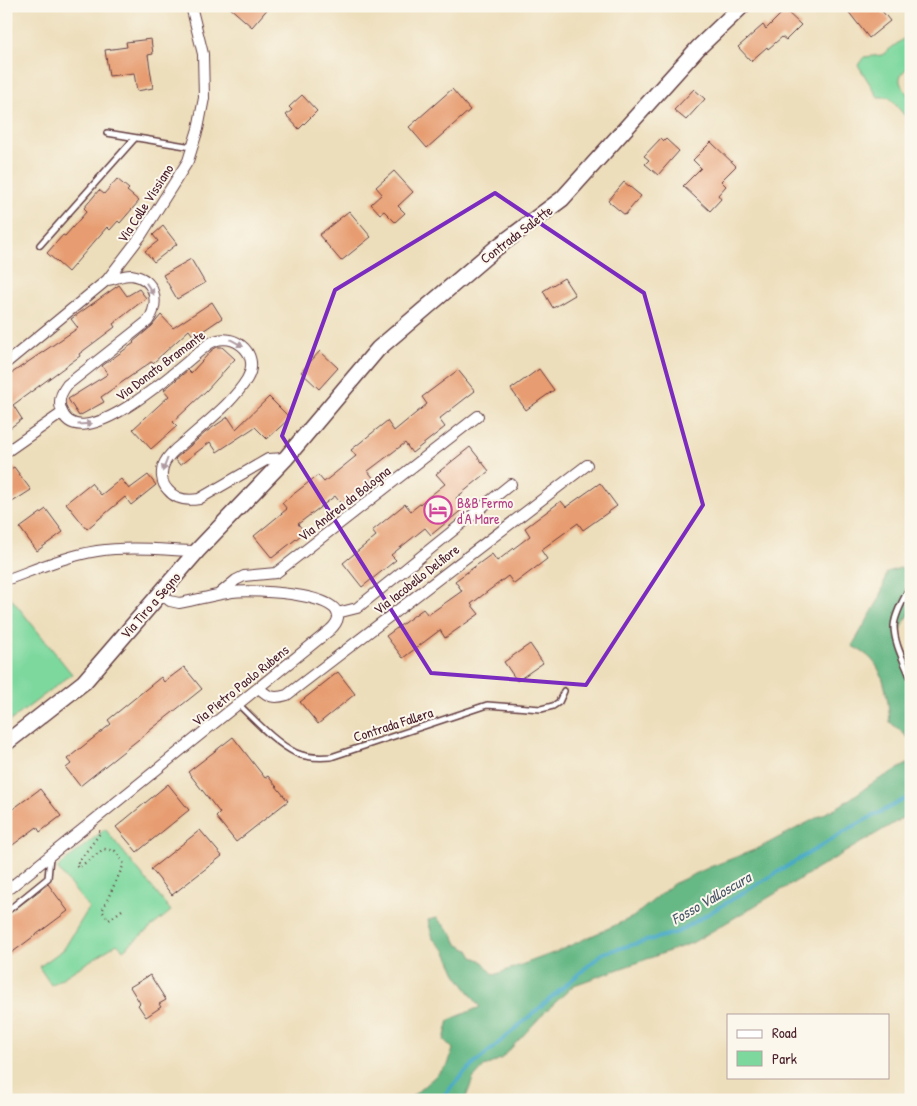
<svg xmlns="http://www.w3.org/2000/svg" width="917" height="1106" viewBox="0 0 917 1106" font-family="'Patrick Hand',sans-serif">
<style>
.green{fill:#7dd89e;stroke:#647c64}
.forest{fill:#66b885;stroke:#586c58}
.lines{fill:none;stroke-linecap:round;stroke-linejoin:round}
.stream{stroke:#48aac7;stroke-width:4}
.building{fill:#e79d71}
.service-casing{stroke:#623c41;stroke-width:8}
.minor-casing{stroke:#623c41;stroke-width:12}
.secondary-casing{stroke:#623c41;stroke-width:18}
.path{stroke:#623c41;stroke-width:2.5;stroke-dasharray:1 4;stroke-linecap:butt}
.service{stroke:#fff;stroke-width:5}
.minor{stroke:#fff;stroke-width:10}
.secondary{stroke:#fff;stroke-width:15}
.oneway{fill:#ae9aa0}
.marked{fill:none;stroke:#7b2cbf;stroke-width:4;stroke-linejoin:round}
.labels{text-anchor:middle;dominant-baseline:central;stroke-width:4;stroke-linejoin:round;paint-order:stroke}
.street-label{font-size:14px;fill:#4a1f2b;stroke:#fbf7ec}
.hotel-label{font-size:14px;fill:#b23c85;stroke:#fbf7ec;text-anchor:start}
.water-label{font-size:15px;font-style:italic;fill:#495769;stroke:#fbf7ec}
</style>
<rect width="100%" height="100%" fill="#fbf7ec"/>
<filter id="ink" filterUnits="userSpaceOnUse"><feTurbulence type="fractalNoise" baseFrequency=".02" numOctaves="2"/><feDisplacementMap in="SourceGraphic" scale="10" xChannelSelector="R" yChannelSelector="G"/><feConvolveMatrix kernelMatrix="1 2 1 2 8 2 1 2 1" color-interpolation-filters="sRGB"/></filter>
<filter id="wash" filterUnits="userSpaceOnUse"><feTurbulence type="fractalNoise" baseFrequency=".0096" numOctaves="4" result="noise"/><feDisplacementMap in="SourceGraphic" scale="20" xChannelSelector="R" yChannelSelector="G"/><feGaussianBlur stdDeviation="1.12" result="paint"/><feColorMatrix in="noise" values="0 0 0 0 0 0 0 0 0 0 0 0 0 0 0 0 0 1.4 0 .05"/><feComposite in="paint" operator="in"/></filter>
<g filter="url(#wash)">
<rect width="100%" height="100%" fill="#eddebb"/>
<!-- green -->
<path class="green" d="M 911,33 L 911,65 C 887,82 909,89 911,102 C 912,109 911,116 911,123 L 889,97 L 878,97 L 858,65 L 864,57 L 882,55 Z
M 6,592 L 72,674 L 6,724 Z
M 105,829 L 171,911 L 123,950 L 117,944 L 51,985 L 39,967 L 64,949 L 89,908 L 57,868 Z"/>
<!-- forest -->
<path class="forest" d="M 900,568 L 911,572 L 911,613 L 905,620 L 899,635 L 911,665 L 911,740 L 890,722 C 888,702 886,675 872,660 C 867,654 859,650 852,646 L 880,598 L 887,572 Z
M 911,762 L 911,813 L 692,943 L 574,985 L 544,1013 L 502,1058 L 484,1067 L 473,1079 L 465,1100 L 408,1100 L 448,1065 L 453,1049 L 444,1040 L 449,1020 L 480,1007 L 456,974 L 445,950 L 433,939 L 428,920 L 437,918 L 453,935 L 457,944 L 469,950 L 473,957 L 481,960 L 494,975 L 556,952 L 633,917 L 673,884 L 710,867 L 757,849 L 841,805 L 874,782 Z"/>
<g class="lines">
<!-- stream -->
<path class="stream" d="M 440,1100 L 464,1073 L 603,953 L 678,932 L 854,826 L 911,796"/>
</g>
<g id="blocks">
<!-- building -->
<path class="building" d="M 228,6 L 270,6 L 252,27 Z
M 844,6 L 878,6 L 890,21 L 869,38 Z
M 785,10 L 801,25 L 786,40 L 782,37 L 768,49 L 767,47 L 751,61 L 738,47 L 763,25 L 766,29 Z
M 151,39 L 153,54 L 148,55 L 153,88 L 137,91 L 134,73 L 109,76 L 105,50 L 127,47 L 126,42 Z
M 452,89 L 470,110 L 427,148 L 409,127 Z
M 694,89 L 705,99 L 686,120 L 674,110 Z
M 302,95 L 317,111 L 299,129 L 286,115 L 292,110 L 289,107 Z
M 661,138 L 664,141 L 666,139 L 679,151 L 658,175 L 645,164 L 649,160 L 644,156 Z
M 711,142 L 736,166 L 721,181 L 726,186 L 718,195 L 721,199 L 710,211 L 683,186 L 701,168 L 693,160 Z
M 394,171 L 413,192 L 398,206 L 405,213 L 395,222 L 384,211 L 380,214 L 371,204 L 382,194 L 376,187 Z
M 117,179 L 129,189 L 127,191 L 139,201 L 120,223 L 118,221 L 110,230 L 107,227 L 68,272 L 47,253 L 63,235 L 65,236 L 87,211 L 84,208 L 99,190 L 104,194 Z
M 624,182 L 641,196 L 625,215 L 608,201 Z
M 349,211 L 371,237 L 341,261 L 319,235 Z
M 163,226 L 177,244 L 154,262 L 145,251 L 158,241 L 153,235 Z
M 191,259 L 205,283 L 177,299 L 163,275 Z
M 564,278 L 575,295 L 553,308 L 543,291 Z
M 119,285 L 127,296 L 139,289 L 146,298 L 113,324 L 115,327 L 79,354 L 80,356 L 13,405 L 22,419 L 6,431 L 6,377 L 78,328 L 71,319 Z
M 212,302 L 222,318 L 194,337 L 189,330 L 153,363 L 151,362 L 101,397 L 104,402 L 79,416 L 68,399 L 108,374 L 102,366 L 134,343 L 133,342 L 152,326 L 161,315 L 173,328 Z
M 217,347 L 222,347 L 235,359 L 207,390 L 173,422 L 177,426 L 151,449 L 133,429 L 169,396 L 164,390 L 188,370 L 191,373 L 212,350 Z
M 320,351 L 338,368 L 319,389 L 301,372 Z
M 539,369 L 554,390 L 526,410 L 511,389 Z
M 458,370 L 475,391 L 439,419 L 445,427 L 412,453 L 405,443 L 368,471 L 374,479 L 342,505 L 335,496 L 298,524 L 305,532 L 272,558 L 254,536 L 287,509 L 282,503 L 318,475 L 324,482 L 356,456 L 351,450 L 387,421 L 394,431 L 427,404 L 422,397 Z
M 269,397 L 290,418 L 267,439 L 255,427 L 217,452 L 210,442 L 180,465 L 175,459 L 206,432 L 228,417 L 236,429 Z
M 470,447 L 489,471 L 456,498 L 464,508 L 431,535 L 425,528 L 391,555 L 396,560 L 362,587 L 343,563 L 376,536 L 372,531 L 405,504 L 411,511 L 445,484 L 436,474 Z
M 14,467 L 31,490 L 6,506 L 6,472 Z
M 148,475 L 156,485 L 131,505 L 125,497 L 87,529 L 66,503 L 91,483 L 101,495 L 121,479 L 129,489 Z
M 600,483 L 617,506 L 583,530 L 578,523 L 541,550 L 547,559 L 514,584 L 508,576 L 471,604 L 479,614 L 445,638 L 440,630 L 403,658 L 386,636 L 423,609 L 428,615 L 462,591 L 455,581 L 492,554 L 497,561 L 530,536 L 525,528 L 561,501 L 566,507 Z
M 46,509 L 63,532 L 37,551 L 20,528 Z
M 530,644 L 543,663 L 517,681 L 504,662 Z
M 184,667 L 202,689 L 80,786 L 66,768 L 71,764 L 67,759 L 111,724 L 108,720 L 161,677 L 164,682 Z
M 338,672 L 355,694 L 318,724 L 300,702 Z
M 233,737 L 265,778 L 268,776 L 288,801 L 236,842 L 216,817 L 220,813 L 188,772 Z
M 168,784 L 189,810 L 137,852 L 116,827 Z
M 40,789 L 61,816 L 40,832 L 37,827 L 6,850 L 6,814 Z
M 200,830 L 222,856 L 172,895 L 151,869 Z
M 48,884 L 68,911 L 6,957 L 6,916 Z
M 150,975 L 166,1000 L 159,1004 L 161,1007 L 146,1017 L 138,1005 L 140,1003 L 130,987 Z"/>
</g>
</g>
<g filter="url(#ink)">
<use href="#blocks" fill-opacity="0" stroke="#623c41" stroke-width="1"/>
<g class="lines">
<!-- service casing -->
<g class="service-casing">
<path id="service" d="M 107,133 L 192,147
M 40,245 L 135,138
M 909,589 C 903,600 895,614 894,626 C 894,644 905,663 911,679
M 238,704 C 256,721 274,742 296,753 C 307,758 319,758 331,757 L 487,705 L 541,709 L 553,706 L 559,702 L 564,691
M 6,912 L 48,878 L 50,857"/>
</g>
<!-- minor casing -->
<g class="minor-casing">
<path id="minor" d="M 107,280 C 115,279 122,275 131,275 C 156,278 160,303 148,321 L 67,385 C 61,393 58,400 61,409 C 78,463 186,362 206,346 C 229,327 263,352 247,379 C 233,402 209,420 189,438 C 181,445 170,452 165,462 C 160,471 161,483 168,490 C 176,500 187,501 199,499 L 268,459 L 286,458
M 6,363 L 107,280 L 140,237 L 188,161 L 198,129 L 204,98 L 203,54 L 191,6
M 6,452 L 62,413
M 6,580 C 36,569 66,556 97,551 C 130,546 164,550 197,551
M 219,594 L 236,580 L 244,576 L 276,573 L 478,416
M 337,613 L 357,608 L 511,484
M 259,688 C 268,697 274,699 287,695 L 587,465
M 6,891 L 330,630 C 370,593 249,589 232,592 C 214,595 197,600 179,603 L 170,601 L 160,593"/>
</g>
<!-- secondary casing -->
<g class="secondary-casing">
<path id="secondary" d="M 6,743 L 84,682 L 197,551 L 286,458 L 378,349 L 496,248 L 562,199 L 698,48 L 742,6"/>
</g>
<!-- path -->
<path class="path" d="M 99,831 L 101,832 L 76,865 L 78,868 L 104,849 L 115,851 L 124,864 L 102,911 L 109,920 L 122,910"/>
<!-- service -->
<use href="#service" class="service"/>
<!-- minor -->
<use href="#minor" class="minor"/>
<!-- secondary -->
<use href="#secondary" class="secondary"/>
</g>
<!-- one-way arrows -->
<defs><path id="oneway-solid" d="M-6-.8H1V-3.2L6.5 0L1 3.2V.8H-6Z" transform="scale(1.25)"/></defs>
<g class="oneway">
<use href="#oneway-solid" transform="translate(150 289) rotate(57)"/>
<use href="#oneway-solid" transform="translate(237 343) rotate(29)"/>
<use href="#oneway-solid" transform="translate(85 424) rotate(-3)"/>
<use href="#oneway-solid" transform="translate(165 465) rotate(111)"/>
</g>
</g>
<!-- marked area -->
<path class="marked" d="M 495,193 L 644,293 L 703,505 L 586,685 L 431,673 L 282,436 L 335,290 Z"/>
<!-- icons -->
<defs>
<g id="hotel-ring" transform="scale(1.4375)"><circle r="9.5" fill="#fbf7ec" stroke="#d1479c" stroke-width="1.5"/><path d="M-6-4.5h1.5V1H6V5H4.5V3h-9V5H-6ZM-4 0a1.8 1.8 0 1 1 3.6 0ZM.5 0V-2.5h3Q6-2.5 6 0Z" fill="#d1479c"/></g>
</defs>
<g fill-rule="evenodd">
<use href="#hotel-ring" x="438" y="510"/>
</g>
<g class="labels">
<!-- street labels -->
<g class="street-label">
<text transform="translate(145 203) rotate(-57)">Via Colle Vissiano</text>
<text transform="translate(516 234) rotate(-37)">Contrada Salette</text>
<text transform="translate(160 365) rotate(-37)">Via Donato Bramante</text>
<text transform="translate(344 503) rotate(-38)">Via Andrea da Bologna</text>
<text transform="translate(416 579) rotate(-38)">Via Iacobello Delfiore</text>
<text transform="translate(150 605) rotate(-49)">Via Tiro a Segno</text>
<text transform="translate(240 685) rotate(-39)">Via Pietro Paolo Rubens</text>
<text transform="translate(393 724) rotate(-18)">Contrada Fallera</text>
</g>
<!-- hotel labels -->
<g class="hotel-label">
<text x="457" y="502">B&amp;B Fermo<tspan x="457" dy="16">d'A Mare</tspan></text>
</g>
<!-- water labels -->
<g class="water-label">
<text transform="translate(711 898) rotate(-30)">Fosso Valloscura</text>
</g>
</g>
<!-- margin -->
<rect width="917" height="1106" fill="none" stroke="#fbf7ec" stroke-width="25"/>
<!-- legend -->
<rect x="727" y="1014" width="162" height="65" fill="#fbf7ec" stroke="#b4a19f"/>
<rect x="737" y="1030" width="25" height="8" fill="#ffffff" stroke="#b4a19f"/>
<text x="772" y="1038" font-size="15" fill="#4a1f2b">Road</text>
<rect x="737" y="1051" width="25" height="15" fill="#7dd89e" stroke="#b4a19f"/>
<text x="772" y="1064" font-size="15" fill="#4a1f2b">Park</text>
</svg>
